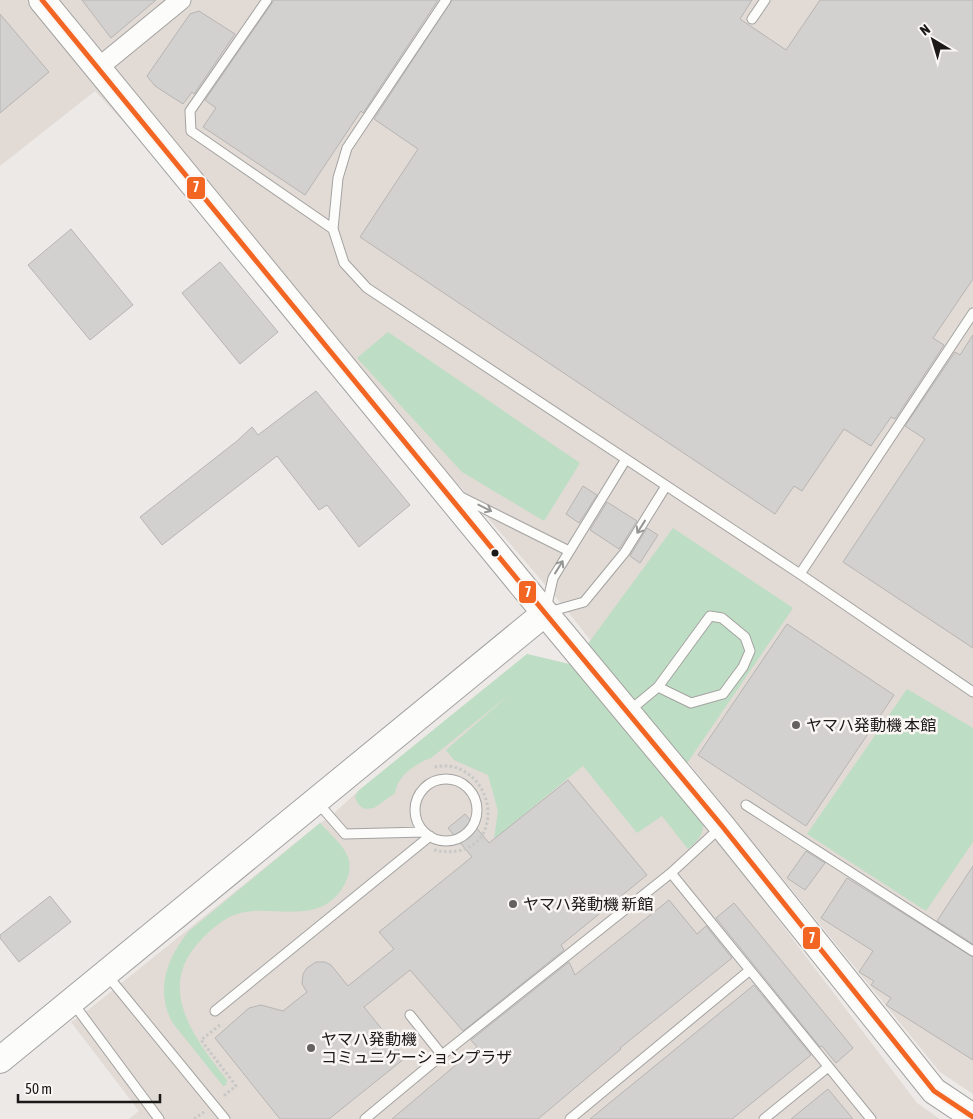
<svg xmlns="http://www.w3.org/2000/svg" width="973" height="1119" viewBox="0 0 973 1119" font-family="'Asap Condensed','Noto Sans JP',sans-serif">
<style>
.built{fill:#e1dad5}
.green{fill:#bddec4}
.building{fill:#d3d1cf;stroke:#b7b5b3}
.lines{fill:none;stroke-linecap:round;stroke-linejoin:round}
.lane-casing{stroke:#a4a3a1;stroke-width:11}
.street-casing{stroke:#a4a3a1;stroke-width:21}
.secondary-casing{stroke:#a4a3a1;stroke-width:28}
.path{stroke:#c8c8c7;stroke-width:3;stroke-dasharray:2.5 2.5;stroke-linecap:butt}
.lane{stroke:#fcfcfb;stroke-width:9}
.street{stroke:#fcfcfb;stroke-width:19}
.secondary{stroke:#fcfcfb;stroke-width:26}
.bus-1-casing{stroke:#faf6f3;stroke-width:9}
.bus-1{stroke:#f26522;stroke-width:5}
.oneway{stroke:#969695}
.bus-dot{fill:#1a1918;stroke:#faf6f3;stroke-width:2}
.poi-dot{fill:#646260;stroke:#faf6f3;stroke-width:2}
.labels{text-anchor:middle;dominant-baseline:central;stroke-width:5;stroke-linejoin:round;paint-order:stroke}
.poi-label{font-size:16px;fill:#1a1918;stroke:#faf6f3;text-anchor:start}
.line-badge{stroke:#faf6f3;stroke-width:2}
.badge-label{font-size:14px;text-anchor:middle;font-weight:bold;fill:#fff}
</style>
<rect width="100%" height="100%" fill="#ece9e7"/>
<!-- built -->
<path class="built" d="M 0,0 L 973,0 L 973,1094 L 940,1072 L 640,703 L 565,608 L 477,505 L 95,91 L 0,166 Z
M 527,654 L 573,665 L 713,834 L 917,1103 L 940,1119 L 129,1119 L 139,1111 L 71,1022 L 82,1015 L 320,823 L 330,817 L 358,791 Z"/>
<!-- green -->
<path class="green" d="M 388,332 L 580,463 L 544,521 L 462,472 L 357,358 Z
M 673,528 L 793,608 L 679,775 L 587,645 Z
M 527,654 L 573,665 L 703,822 C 704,835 698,841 688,849 L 662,816 L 637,833 L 583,766 L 494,839 L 498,811 L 488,775 L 454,760 L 446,750 L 510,694 L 431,758 C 416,763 397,776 395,793 L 374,808 L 364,809 L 358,804 L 355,797 L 358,791 Z
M 907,689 L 973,728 L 973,842 L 926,911 L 807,834 Z
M 320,823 C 339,844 361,857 343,887 C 317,929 271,901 234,915 C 222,920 210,930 201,940 C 154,988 195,1039 227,1080 L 226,1085 L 223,1086 L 172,1022 C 155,989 167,958 189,931 Z"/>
<!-- building -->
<path class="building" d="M 82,0 L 156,0 L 111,38 Z
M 274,0 L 438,0 L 363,113 L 361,111 L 305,195 L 203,127 L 216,108 L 205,100 Z
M 452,0 L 752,0 L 740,19 L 786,50 L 820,0 L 973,0 L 973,279 L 933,338 L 944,345 L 895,419 L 891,417 L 871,446 L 844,429 L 802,491 L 794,486 L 775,514 L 360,237 L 418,149 L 374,119 Z
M 199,11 L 235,34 L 194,94 L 192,92 L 183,104 L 155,86 L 147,76 L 190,14 Z
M 0,14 L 49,72 L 0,113 Z
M 71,229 L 133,305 L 90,340 L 28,265 Z
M 220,262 L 278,332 L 240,364 L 182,293 Z
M 973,335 L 973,648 L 843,562 L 925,439 L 905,426 L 955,352 L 960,355 Z
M 316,391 L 410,505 L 359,547 L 327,505 L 319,510 L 277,456 L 162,545 L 140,517 L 237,441 L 252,427 L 258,435 Z
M 583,486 L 597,495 L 579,523 L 566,514 Z
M 607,502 L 637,521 L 619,549 L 590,530 Z
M 647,528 L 658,535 L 640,563 L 630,556 Z
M 787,624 L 894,695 L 806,826 L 698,755 Z
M 568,780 L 647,875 L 561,945 L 564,950 L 463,1031 L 410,970 L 364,1007 L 405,1058 L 329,1119 L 280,1119 L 215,1038 L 249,1008 L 261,1005 L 283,1011 L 307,992 L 302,984 L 303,974 L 307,968 L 316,962 L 325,962 L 331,965 L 348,986 L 394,949 L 379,932 L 472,857 L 448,828 L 465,814 L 489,843 Z
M 806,851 L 825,863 L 805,890 L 787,878 Z
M 973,866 L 973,944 L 937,921 Z
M 847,878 L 973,957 L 973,1060 L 886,1005 L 891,998 L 871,985 L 874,981 L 859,972 L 873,951 L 821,918 Z
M 50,896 L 71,922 L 19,962 L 0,938 L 0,935 Z
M 669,900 L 697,934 L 706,926 L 732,958 L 620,1048 L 621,1049 L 538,1119 L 392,1119 L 477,1047 L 471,1040 L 569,962 L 575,975 Z
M 734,903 L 853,1048 L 836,1063 L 822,1046 L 820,1047 L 716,918 Z
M 754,985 L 811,1055 L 732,1119 L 590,1119 Z
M 828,1089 L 853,1119 L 791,1119 Z"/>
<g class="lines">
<!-- lane casing -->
<g class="lane-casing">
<path id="lane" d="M 267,0 L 190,111 L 191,131 L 333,229
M 446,0 L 347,148 L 338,178 L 333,229 L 344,263 L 367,288 L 800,574 L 973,692
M 752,19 L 765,0
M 626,459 L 553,578 L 545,613 L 584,602 L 625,552 L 666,486
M 459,496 L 569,551
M 800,574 L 973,313
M 629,711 L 658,687 L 710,616 L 722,618 L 745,637 L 750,651 L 743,667 L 723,694 L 691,703 L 658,687
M415 810a31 31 0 1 1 62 0a31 31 0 1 1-62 0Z
M 318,803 L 345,834 L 424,832
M 746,805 L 973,951
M 721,827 L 671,873 L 871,1119
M 107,975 L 225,1119
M 73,1003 L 159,1119
M 215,1011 L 430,836
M 442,1055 L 671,873
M 365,1119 L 442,1055 L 410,1015
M 570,1119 L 750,970
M 764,1119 L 828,1067"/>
</g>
<!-- street casing -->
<g class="street-casing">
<path id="street" d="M 98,68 L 181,0"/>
</g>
<!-- secondary casing -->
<g class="secondary-casing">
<path id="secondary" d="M 42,0 L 545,613 L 722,826 L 934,1091 L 973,1117
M 0,1060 L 545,613"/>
</g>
<!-- path -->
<path class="path" d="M 434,850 C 501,864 502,784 457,768 C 450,765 441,766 434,767
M 220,1025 L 201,1040 L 236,1086 L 222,1097
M 194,1119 L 204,1112"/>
<!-- lane -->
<use href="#lane" class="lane"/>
<!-- street -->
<use href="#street" class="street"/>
<!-- secondary -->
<use href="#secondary" class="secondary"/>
<!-- bus-1 casing -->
<g class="bus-1-casing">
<path id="bus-1" d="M 42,0 L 545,613 L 722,826 L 934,1091 L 973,1117"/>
</g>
<!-- bus-1 -->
<use href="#bus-1" class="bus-1"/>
</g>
<!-- one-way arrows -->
<defs><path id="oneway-shaft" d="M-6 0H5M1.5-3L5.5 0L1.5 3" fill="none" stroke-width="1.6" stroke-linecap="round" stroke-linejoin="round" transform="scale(1.25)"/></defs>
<g class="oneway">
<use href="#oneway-shaft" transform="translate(485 508) rotate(27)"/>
<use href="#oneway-shaft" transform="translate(641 527) rotate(122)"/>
<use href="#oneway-shaft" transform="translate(559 567) rotate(-58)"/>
</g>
<!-- markers -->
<circle class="bus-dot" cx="495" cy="553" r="4.5"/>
<g class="poi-dot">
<circle cx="796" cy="725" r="5"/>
<circle cx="513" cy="904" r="5"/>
<circle cx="311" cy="1048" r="5"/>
</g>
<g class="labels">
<!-- poi labels -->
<g class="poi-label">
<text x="806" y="725">ヤマハ発動機 本館</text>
<text x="523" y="904">ヤマハ発動機 新館</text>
<text x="321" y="1039">ヤマハ発動機<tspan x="321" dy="18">コミュニケーションプラザ</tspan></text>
</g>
</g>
<g class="line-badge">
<rect x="186" y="176" width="20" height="24" rx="5" fill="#f26522"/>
<rect x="518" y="580" width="19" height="24" rx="5" fill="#f26522"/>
<rect x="802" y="926" width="19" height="24" rx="5" fill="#f26522"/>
</g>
<g class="badge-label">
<text x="196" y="192">7</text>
<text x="528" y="597">7</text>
<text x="812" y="943">7</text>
</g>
<!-- north arrow -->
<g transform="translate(933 40) rotate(322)" stroke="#faf6f3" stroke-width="4" paint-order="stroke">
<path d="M0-4L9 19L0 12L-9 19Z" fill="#1a1918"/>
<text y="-8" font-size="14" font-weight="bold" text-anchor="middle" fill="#1a1918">N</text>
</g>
<!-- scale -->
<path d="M18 1094v8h142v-8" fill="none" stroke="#1a1918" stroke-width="2.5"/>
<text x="25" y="1094" font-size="15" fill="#1a1918" stroke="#faf6f3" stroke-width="4" paint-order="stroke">50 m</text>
</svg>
